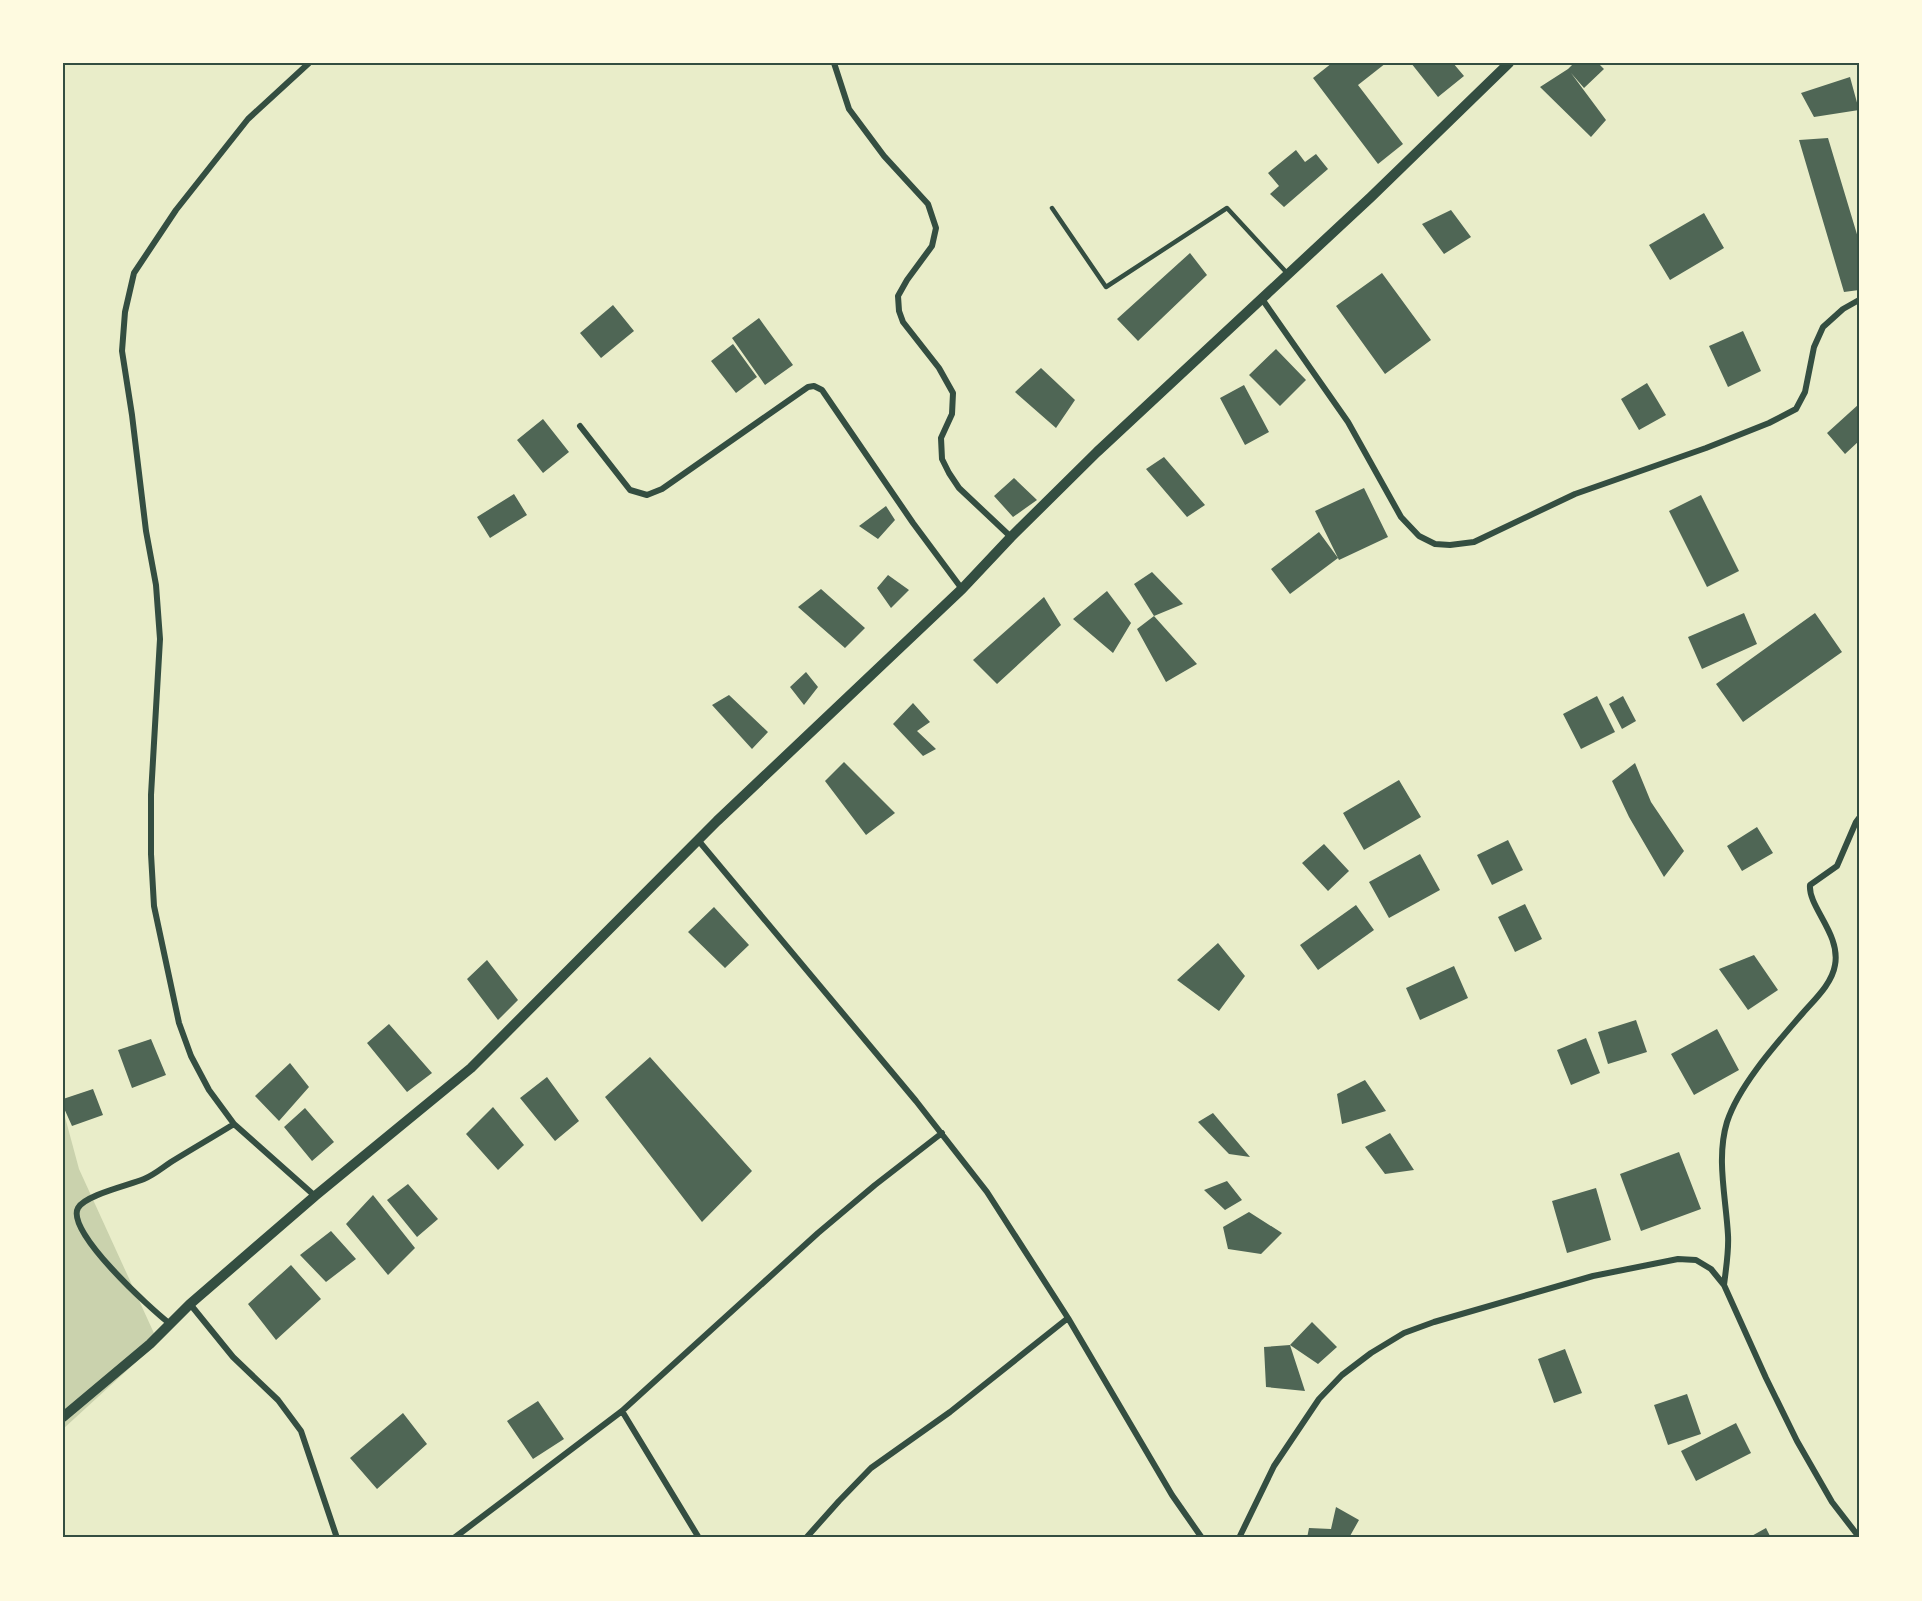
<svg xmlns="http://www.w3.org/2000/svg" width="1922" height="1601" viewBox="0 0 1922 1601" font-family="'DM Sans',sans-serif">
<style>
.green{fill:#cad2ad}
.building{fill:#4f6655}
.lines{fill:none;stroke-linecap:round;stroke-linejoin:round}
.service{stroke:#344e41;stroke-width:4.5}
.minor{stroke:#344e41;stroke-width:6}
.tertiary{stroke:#344e41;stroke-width:10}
.neatline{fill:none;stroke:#344e41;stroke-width:2}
</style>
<rect width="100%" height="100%" fill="#e9edc9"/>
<!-- green -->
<path class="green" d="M 63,1117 L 65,1117 L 79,1169 L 158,1342 L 63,1429 Z"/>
<!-- building -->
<path class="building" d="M 1332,63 L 1386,63 L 1358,85 L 1403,144 L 1378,164 L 1313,78 Z
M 1411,63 L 1453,63 L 1464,76 L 1438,97 Z
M 1574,63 L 1598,63 L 1604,69 L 1584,88 L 1571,73 L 1606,120 L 1591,137 L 1540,87 L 1568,69 Z
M 1850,77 L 1859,110 L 1814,117 L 1801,93 Z
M 1828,138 L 1859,241 L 1859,290 L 1844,292 L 1799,140 Z
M 1296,150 L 1305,162 L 1316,154 L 1328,169 L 1284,207 L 1270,194 L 1279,186 L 1268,173 Z
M 1451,210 L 1471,237 L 1444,254 L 1422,224 Z
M 1704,213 L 1724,248 L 1670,280 L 1649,245 Z
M 1190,253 L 1207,275 L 1138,341 L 1117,319 Z
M 1382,273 L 1431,340 L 1385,374 L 1336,306 Z
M 613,305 L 634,331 L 601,358 L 580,333 Z
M 759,318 L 793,365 L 765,385 L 732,338 Z
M 1743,331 L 1761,371 L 1728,387 L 1709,346 Z
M 733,344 L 757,377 L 736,393 L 711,361 Z
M 1276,349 L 1306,380 L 1280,406 L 1249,375 Z
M 1041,368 L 1075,400 L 1056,428 L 1015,392 Z
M 1647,383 L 1666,415 L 1639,430 L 1621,399 Z
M 1244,385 L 1269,432 L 1245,445 L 1220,398 Z
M 1859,404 L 1859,441 L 1845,454 L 1827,433 Z
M 543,419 L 569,452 L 543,473 L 517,440 Z
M 1164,457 L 1205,505 L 1187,517 L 1146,469 Z
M 1014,478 L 1037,500 L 1013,517 L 994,496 Z
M 1364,488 L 1388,537 L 1339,560 L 1338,558 L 1290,594 L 1271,569 L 1319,532 L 1338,558 L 1315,511 Z
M 514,494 L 527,515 L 490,538 L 477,517 Z
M 1701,495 L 1739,571 L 1707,587 L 1669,511 Z
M 886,506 L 895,520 L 878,539 L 859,526 Z
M 1152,572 L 1183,604 L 1154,616 L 1134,584 Z
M 888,575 L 909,590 L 891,608 L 877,588 Z
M 821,589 L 865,628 L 845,648 L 798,607 Z
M 1107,591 L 1131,623 L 1113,653 L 1073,619 Z
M 1044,597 L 1061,625 L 997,684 L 973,660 Z
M 1744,613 L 1757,644 L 1702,669 L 1688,637 Z
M 1815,613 L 1842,652 L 1743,722 L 1716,684 Z
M 1154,616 L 1197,664 L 1166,682 L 1137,629 Z
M 806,672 L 818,687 L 804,705 L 790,687 Z
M 729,695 L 768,732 L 752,749 L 712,705 Z
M 1597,696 L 1615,732 L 1581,749 L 1563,714 Z
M 1623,696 L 1636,721 L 1622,729 L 1609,704 Z
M 913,703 L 930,722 L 917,731 L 936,749 L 923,756 L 893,724 Z
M 844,762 L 895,813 L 866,835 L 825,781 Z
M 1635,763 L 1651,802 L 1684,851 L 1664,877 L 1629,817 L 1612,781 Z
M 1399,780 L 1421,817 L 1364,850 L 1343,813 Z
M 1757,827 L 1773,853 L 1742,871 L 1727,846 Z
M 1508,840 L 1523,870 L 1492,885 L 1477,855 Z
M 1324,844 L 1349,871 L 1328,891 L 1302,863 Z
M 1420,854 L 1440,890 L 1389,918 L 1369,882 Z
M 1525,904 L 1542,939 L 1515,952 L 1498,917 Z
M 1356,905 L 1374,930 L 1318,970 L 1300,945 Z
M 714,907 L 749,945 L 725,968 L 688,932 Z
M 1218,943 L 1245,976 L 1219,1011 L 1177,980 Z
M 1754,955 L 1778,990 L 1748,1010 L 1719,969 Z
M 487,960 L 518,1000 L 498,1020 L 467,979 Z
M 1454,966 L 1468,998 L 1420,1020 L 1406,988 Z
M 1636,1020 L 1647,1052 L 1608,1064 L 1598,1032 Z
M 389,1024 L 432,1073 L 407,1092 L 367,1043 Z
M 1717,1029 L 1739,1070 L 1694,1095 L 1671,1054 Z
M 1586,1038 L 1600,1073 L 1571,1085 L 1557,1050 Z
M 151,1039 L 166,1075 L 132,1088 L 118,1050 Z
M 650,1057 L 752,1171 L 702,1222 L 605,1097 Z
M 290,1063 L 309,1087 L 279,1121 L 255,1096 Z
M 547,1077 L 579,1121 L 555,1141 L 520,1098 Z
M 1365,1080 L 1386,1111 L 1342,1124 L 1337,1094 Z
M 93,1089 L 103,1115 L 72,1126 L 63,1106 L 63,1099 Z
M 493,1107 L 524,1145 L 498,1170 L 466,1134 Z
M 305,1108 L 334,1142 L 312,1161 L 284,1127 Z
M 1213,1113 L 1250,1157 L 1229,1154 L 1198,1122 Z
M 1390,1133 L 1414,1170 L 1385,1174 L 1365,1147 Z
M 1679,1152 L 1701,1209 L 1641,1231 L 1620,1174 Z
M 1227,1181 L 1242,1200 L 1225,1210 L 1204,1190 Z
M 408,1184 L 438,1219 L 417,1237 L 387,1200 Z
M 1596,1188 L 1611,1240 L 1567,1253 L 1552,1201 Z
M 373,1195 L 415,1248 L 388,1275 L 346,1224 Z
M 1249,1212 L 1282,1233 L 1261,1254 L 1228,1249 L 1223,1227 Z
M 331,1231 L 356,1259 L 326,1282 L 300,1255 Z
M 291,1265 L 321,1299 L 276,1340 L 248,1304 Z
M 1312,1322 L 1337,1347 L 1318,1364 L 1290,1345 Z
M 1290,1345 L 1305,1391 L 1266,1387 L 1264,1347 Z
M 1565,1349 L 1582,1393 L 1554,1403 L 1538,1359 Z
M 1687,1394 L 1701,1434 L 1668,1445 L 1654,1405 Z
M 538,1401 L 564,1439 L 533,1459 L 507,1421 Z
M 403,1413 L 427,1444 L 377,1489 L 350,1458 Z
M 1736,1423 L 1751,1453 L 1696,1481 L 1681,1451 Z
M 1336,1507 L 1359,1520 L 1350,1536 L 1358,1538 L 1307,1538 L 1309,1528 L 1331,1529 Z
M 1766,1528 L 1771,1538 L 1748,1538 Z"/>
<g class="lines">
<!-- service -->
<path class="service" d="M 1052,208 L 1106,287 L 1227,208 L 1287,273"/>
<!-- minor -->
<path class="minor" d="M 309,63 L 248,119 L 176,210 L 134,273 L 125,312 L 122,351 L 132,415 L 146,531 L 156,585 L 160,639 L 151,795 L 151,854 L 154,906 L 179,1023 L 191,1056 L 209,1090 L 234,1124 L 315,1196
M 834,63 L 849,109 L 884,156 L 928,204 L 936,228 L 932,246 L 907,280 L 898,296 L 899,311 L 903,322 L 939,368 L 953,393 L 952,414 L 941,438 L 942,459 L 949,473 L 959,488 L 1011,537
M 1262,299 L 1348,422 L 1401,517 L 1419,536 L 1435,544 L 1450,545 L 1474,542 L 1575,494 L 1706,448 L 1769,423 L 1796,409 L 1805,392 L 1814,347 L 1823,327 L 1843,309 L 1859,300
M 580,426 L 630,490 L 647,495 L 662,489 L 808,387 L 814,386 L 822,390 L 913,523 L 962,589
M 698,840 L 916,1101 L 987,1192 L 1068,1318 L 1172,1495 L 1202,1538
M 1724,1285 C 1726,1268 1729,1251 1728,1235 C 1726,1198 1716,1158 1727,1122 C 1739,1085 1777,1043 1802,1014 C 1814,1000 1832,984 1835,965 C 1841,934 1808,907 1810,885 L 1837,866 L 1856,822 L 1859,818
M 190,1304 L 233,1357 L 278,1400 L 301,1431 L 337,1538
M 169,1323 C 151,1309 65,1231 78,1208 C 85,1195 130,1185 144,1179 C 154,1175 162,1168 171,1162 C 192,1149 213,1137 234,1124
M 622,1411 L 699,1538
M 454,1538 L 622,1411 L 818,1233 L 875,1185 L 942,1133
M 806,1538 L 839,1501 L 871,1468 L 950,1412 L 1068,1318
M 1239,1538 L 1274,1466 L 1319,1399 L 1342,1375 L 1371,1353 L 1404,1333 L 1434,1322 L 1593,1276 L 1678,1259 L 1696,1260 L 1711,1269 L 1724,1285 L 1766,1378 L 1797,1441 L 1832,1502 L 1859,1537"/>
<!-- tertiary -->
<path class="tertiary" d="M 63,1417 L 150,1344 L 190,1304 L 315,1196 L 471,1068 L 717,821 L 962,589 L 1011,537 L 1097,452 L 1371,197 L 1509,63"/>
</g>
<!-- border -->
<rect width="1922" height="1601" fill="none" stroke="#fefae0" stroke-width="129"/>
<rect x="64" y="64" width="1794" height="1472" class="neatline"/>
</svg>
